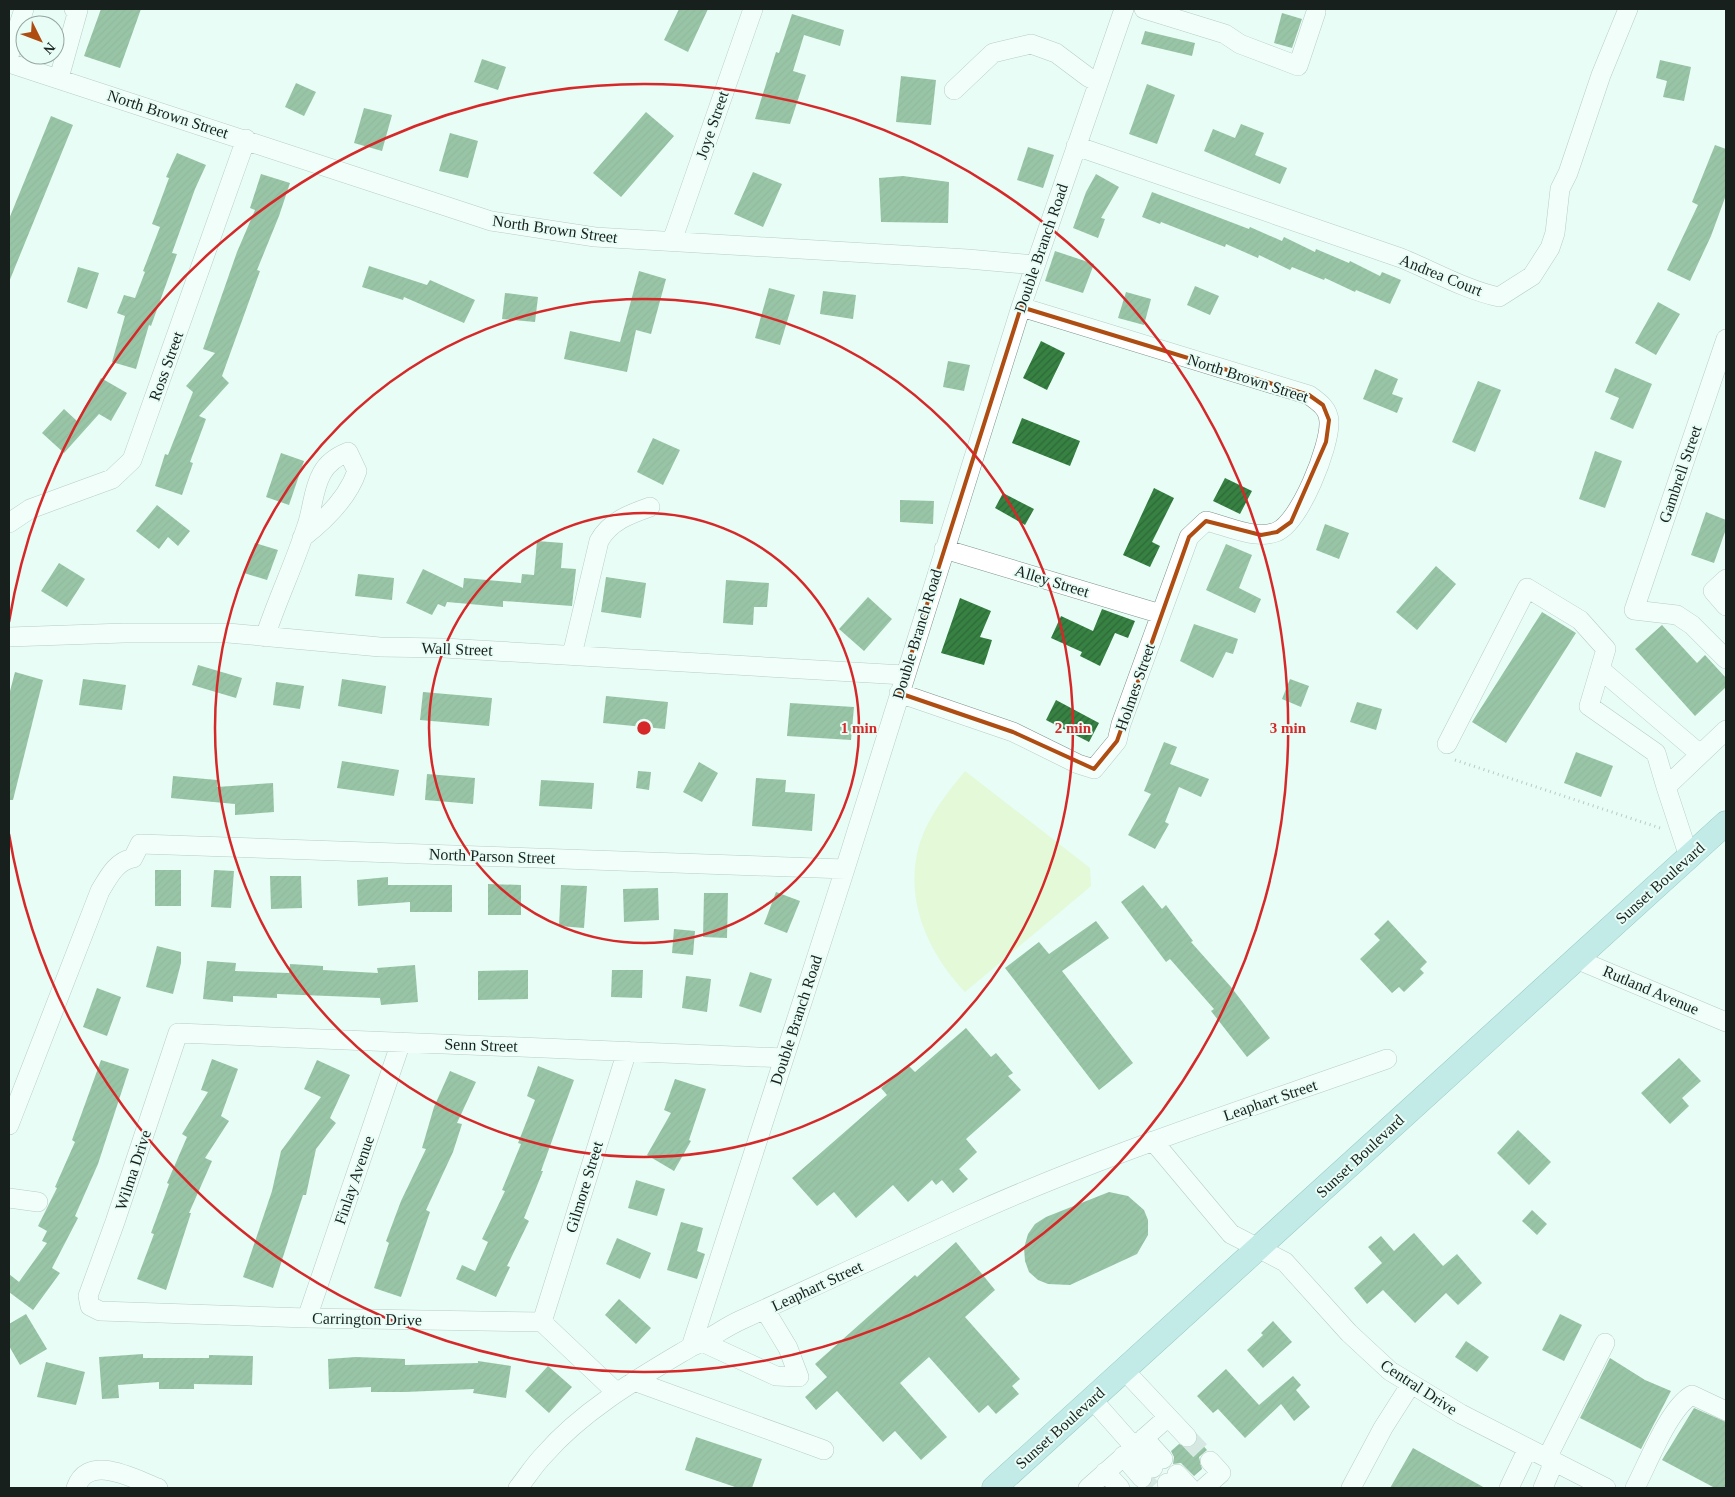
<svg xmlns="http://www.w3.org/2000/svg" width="1735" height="1497" viewBox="0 0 1735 1497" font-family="Georgia,serif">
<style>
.park{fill:#e0f3b1}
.building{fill:url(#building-hatch)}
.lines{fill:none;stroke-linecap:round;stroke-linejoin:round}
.minor-tunnel{stroke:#bed1cb;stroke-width:19;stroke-dasharray:19 9;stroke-linecap:butt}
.minor-casing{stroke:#7e928b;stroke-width:20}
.major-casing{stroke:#3a8585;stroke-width:25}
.path{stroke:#7f8e89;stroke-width:3;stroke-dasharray:1 4;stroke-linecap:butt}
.minor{stroke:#fff;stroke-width:19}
.major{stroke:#94d6d7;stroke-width:24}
.marked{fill:none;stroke:#ae4c11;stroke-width:4;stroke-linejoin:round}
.ring{fill:none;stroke:#d62828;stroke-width:2.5}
.labels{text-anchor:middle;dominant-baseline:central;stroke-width:4;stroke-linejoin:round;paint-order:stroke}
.street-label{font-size:16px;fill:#18201d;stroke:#e8fdf6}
.centre{fill:#d62828;stroke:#e8fdf6;stroke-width:2.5}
.ring-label{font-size:15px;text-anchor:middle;font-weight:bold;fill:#d62828;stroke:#e8fdf6;stroke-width:4;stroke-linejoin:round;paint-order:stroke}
</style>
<defs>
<pattern id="building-hatch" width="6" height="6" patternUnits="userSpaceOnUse" patternTransform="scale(1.25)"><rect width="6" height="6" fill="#378143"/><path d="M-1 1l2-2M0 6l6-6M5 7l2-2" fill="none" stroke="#2d6937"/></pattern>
</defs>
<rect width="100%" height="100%" fill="#e8fdf6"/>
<!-- park -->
<path class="park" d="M 965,771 L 1090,868 L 1091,886 L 965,992 C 928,953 904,900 919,846 C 927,818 947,793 965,771 Z"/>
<!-- building -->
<path class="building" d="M 101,9 L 141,9 L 120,68 L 84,56 Z
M 679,9 L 708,9 L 688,52 L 664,40 Z
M 1282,13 L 1302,19 L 1292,48 L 1274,43 Z
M 792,14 L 844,30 L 840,46 L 804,35 L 793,71 L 806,75 L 790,124 L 755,119 L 776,52 L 779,53 Z
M 1145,31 L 1195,43 L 1192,56 L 1141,44 Z
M 482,59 L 506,67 L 498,90 L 474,82 Z
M 1660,60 L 1691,67 L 1684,101 L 1663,97 L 1667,81 L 1656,78 Z
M 901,76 L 936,80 L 931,125 L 896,122 Z
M 296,83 L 316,92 L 304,116 L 285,107 Z
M 1147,84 L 1175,95 L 1157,144 L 1129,134 Z
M 364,108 L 392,115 L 382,151 L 354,143 Z
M 646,112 L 674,136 L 621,197 L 593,173 Z
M 51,116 L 73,125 L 9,282 L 9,219 Z
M 1241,124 L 1264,133 L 1255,155 L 1287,168 L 1280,184 L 1204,151 L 1213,129 L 1235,138 Z
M 450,133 L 478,141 L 468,178 L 439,171 Z
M 1715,145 L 1726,149 L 1726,195 L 1711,236 L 1690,281 L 1667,270 L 1698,205 L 1692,202 Z
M 1028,147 L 1054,155 L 1043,188 L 1017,180 Z
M 177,153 L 206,165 L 195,189 L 172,253 L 177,254 L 151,326 L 149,325 L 136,369 L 112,362 L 125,316 L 117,313 L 124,295 L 135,298 L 145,272 L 143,271 L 160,227 L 152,224 L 169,178 L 166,177 Z
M 753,172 L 782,184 L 763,227 L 734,214 Z
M 261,174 L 290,183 L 279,216 L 257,270 L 260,271 L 222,376 L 229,383 L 199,416 L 206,419 L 190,462 L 193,463 L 182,495 L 155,486 L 165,454 L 168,455 L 193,392 L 186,386 L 215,353 L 203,349 L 237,252 L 255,210 L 250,208 Z
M 1096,174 L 1119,187 L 1101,218 L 1105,219 L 1098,238 L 1073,228 L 1086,192 Z
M 903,176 L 949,182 L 948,223 L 881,222 L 879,178 Z
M 1152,192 L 1249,229 L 1250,227 L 1282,241 L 1284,237 L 1315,252 L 1316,249 L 1349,263 L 1350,261 L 1380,276 L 1382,272 L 1401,280 L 1390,304 L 1356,290 L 1355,292 L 1325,278 L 1324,280 L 1292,267 L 1290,270 L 1259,255 L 1258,258 L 1226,244 L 1225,247 L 1161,222 L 1160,224 L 1142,217 Z
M 1055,251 L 1094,264 L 1083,293 L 1045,281 Z
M 369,266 L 427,285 L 430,280 L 475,300 L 464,323 L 404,297 L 403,300 L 362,287 Z
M 78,267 L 99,273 L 87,309 L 67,302 Z
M 639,271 L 666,279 L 651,334 L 636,330 L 627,372 L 564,359 L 570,331 L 620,342 Z
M 1195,286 L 1219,296 L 1210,315 L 1187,305 Z
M 769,288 L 795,295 L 780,345 L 755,338 Z
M 823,291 L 856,295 L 853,319 L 820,314 Z
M 1126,292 L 1151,299 L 1144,325 L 1118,318 Z
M 505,293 L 538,297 L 535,322 L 502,319 Z
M 1658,302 L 1680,314 L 1656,355 L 1635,343 Z
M 1041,341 L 1065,353 L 1047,390 L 1023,378 Z
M 948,361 L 970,365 L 964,391 L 943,387 Z
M 1615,368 L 1652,384 L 1633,429 L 1610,419 L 1619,398 L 1605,392 Z
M 1375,369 L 1398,379 L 1392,394 L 1403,398 L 1397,413 L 1363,399 Z
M 101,378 L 127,393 L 111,421 L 99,414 L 64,453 L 42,433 L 64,409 L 77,421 Z
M 1478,381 L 1501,390 L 1475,452 L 1452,442 Z
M 1022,418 L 1080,441 L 1070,466 L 1012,443 Z
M 653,438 L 680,450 L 663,485 L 637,472 Z
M 1595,451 L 1622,461 L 1605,508 L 1579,499 Z
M 281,453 L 304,461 L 289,505 L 266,497 Z
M 1225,478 L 1252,491 L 1240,514 L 1213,501 Z
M 1154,488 L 1174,498 L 1152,542 L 1160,546 L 1150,567 L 1123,555 Z
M 1003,493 L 1034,509 L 1025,525 L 995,508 Z
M 900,500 L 934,501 L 933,524 L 900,522 Z
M 157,505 L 190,531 L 178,546 L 168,537 L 159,549 L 136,531 Z
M 1706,512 L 1726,520 L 1726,529 L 1714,563 L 1691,555 Z
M 1325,524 L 1349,533 L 1339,559 L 1316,550 Z
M 537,541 L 563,543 L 561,568 L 576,569 L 572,606 L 503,601 L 503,607 L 447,602 L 445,607 L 438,604 L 432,615 L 406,603 L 423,569 L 463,588 L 464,578 L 521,583 L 522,574 L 534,575 Z
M 255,543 L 278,550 L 267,580 L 244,573 Z
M 1226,544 L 1252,555 L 1239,588 L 1261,599 L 1255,613 L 1206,590 Z
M 59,563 L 85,579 L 67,607 L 41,591 Z
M 1436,566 L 1456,584 L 1417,630 L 1396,612 Z
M 358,574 L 394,578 L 392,600 L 355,596 Z
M 606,577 L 646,583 L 641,618 L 601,612 Z
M 726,580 L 769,583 L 767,607 L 754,607 L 753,625 L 723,623 Z
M 868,597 L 892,619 L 864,651 L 839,629 Z
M 960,598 L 991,611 L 980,637 L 992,640 L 984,665 L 941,653 Z
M 1102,609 L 1135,621 L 1128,638 L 1115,633 L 1100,666 L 1080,656 L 1082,652 L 1051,638 L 1061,616 L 1093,631 Z
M 1542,612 L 1576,633 L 1506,743 L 1472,722 Z
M 1194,624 L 1238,639 L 1233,654 L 1226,652 L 1213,678 L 1180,661 Z
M 1662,625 L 1697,663 L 1705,655 L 1726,678 L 1726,687 L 1695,716 L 1635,649 Z
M 198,665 L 242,678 L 236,698 L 192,685 Z
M 15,672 L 43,680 L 13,800 L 9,800 L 9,695 Z
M 83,679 L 126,685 L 122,710 L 79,705 Z
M 342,679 L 386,686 L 382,714 L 338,706 Z
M 1290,679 L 1309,686 L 1301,707 L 1282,699 Z
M 276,682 L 304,686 L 300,709 L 273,705 Z
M 423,692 L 492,698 L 489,726 L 420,720 Z
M 606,696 L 668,702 L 665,729 L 603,723 Z
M 1056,700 L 1099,723 L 1089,742 L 1046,720 Z
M 1357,702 L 1382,709 L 1376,730 L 1350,722 Z
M 790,703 L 854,707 L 851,740 L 787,736 Z
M 1164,742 L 1177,747 L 1170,764 L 1209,779 L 1201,797 L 1179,787 L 1165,822 L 1169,824 L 1155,849 L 1128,835 L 1151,794 L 1144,791 Z
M 1576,752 L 1613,766 L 1601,797 L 1564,783 Z
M 342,761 L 399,770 L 394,796 L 337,788 Z
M 699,762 L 718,773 L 702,802 L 683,792 Z
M 638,771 L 651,772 L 649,790 L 636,788 Z
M 427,774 L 475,778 L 473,804 L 425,800 Z
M 173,776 L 217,780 L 217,787 L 273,783 L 274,812 L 235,815 L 235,804 L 171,798 Z
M 756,778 L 786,780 L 785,792 L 815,794 L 812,831 L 752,826 Z
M 541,780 L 594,783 L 592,809 L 539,806 Z
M 155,870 L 181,870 L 181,906 L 155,906 Z
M 214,870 L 234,871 L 231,908 L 211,907 Z
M 270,876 L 301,876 L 302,908 L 271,909 Z
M 388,877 L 388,885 L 452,885 L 452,912 L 410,912 L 410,902 L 358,906 L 357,880 Z
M 488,884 L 521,885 L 521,915 L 488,915 Z
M 561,885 L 587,886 L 584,928 L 559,926 Z
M 1143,885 L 1162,909 L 1166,905 L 1193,941 L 1191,942 L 1231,987 L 1270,1038 L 1247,1057 L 1211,1011 L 1214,1009 L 1170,959 L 1166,962 L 1121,902 Z
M 658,888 L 659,920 L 624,922 L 623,889 Z
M 776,892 L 800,901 L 787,933 L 764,924 Z
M 704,893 L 728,893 L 727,938 L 703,937 Z
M 1388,920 L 1427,962 L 1420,969 L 1424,973 L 1404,992 L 1399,987 L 1392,993 L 1360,959 L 1380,940 L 1374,934 Z
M 1096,921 L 1109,938 L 1062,971 L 1133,1063 L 1099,1090 L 1005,968 L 1039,942 L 1049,954 Z
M 674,929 L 695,931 L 693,955 L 672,953 Z
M 157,946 L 181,952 L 181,963 L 173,994 L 146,987 Z
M 207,961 L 236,963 L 235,971 L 289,973 L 290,964 L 323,966 L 323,970 L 378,973 L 377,968 L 415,965 L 418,1002 L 381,1005 L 380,998 L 277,994 L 277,998 L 233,996 L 233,1002 L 203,999 Z
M 528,970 L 528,999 L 478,1000 L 478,971 Z
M 612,970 L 643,970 L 642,998 L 611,997 Z
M 750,972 L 772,979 L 761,1013 L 739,1006 Z
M 686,976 L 711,979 L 707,1012 L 682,1008 Z
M 97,988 L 121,997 L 107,1036 L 83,1027 Z
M 966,1028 L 991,1057 L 996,1053 L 1013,1073 L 1008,1076 L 1021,1090 L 966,1139 L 977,1152 L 959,1169 L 968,1179 L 953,1193 L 942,1180 L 936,1185 L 932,1180 L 908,1202 L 893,1185 L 856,1218 L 834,1192 L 817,1206 L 792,1178 L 887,1095 L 881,1088 L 908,1065 L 915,1072 Z
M 1679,1058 L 1701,1081 L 1682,1098 L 1689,1106 L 1670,1124 L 1641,1093 Z
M 212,1059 L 238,1069 L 221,1116 L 229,1121 L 205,1158 L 212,1161 L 189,1213 L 191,1213 L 166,1290 L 137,1279 L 154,1234 L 151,1233 L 169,1184 L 167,1183 L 187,1137 L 182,1134 L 208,1092 L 201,1090 Z
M 101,1060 L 129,1069 L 98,1164 L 75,1216 L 78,1218 L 52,1268 L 60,1273 L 33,1310 L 9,1292 L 9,1274 L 19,1282 L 47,1243 L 42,1241 L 47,1231 L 38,1226 L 57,1188 L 55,1187 L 75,1142 L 72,1140 Z
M 317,1060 L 350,1075 L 330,1118 L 336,1123 L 316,1149 L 306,1195 L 303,1195 L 273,1288 L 243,1277 L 272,1191 L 281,1151 L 321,1097 L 304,1089 Z
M 538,1066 L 574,1080 L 541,1171 L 543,1171 L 524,1218 L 529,1221 L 507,1266 L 510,1267 L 496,1297 L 456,1279 L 462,1265 L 475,1271 L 488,1242 L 482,1239 L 505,1191 L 502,1190 L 521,1144 L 518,1143 L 535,1100 L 527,1096 Z
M 450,1071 L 476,1082 L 457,1123 L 462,1124 L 453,1152 L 426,1210 L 430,1212 L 401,1297 L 374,1288 L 389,1243 L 386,1241 L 401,1201 L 426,1149 L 422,1148 L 434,1107 Z
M 675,1079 L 706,1089 L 689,1140 L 691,1141 L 674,1171 L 647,1155 L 671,1113 L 664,1110 Z
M 1518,1130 L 1551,1162 L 1529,1185 L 1497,1153 Z
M 636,1180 L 665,1189 L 657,1216 L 628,1208 Z
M 1109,1192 L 1128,1196 L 1144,1210 L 1148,1220 L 1148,1235 L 1137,1254 L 1070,1285 L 1048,1284 L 1038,1280 L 1029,1272 L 1025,1261 L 1024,1248 L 1028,1234 L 1035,1224 L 1046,1217 Z
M 1532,1210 L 1547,1224 L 1537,1235 L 1522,1221 Z
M 681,1222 L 703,1228 L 697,1251 L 705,1254 L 697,1279 L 667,1270 Z
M 1414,1233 L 1443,1266 L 1457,1254 L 1482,1283 L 1458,1305 L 1446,1293 L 1415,1323 L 1383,1290 L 1367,1304 L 1354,1288 L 1382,1263 L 1368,1247 L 1381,1236 L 1394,1251 Z
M 617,1238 L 651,1253 L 640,1279 L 606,1264 Z
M 956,1242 L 995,1290 L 965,1317 L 1020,1379 L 1012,1386 L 1019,1394 L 996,1414 L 988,1405 L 979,1413 L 929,1357 L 900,1383 L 947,1437 L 921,1460 L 895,1431 L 883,1442 L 837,1391 L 816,1410 L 805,1397 L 827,1377 L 815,1364 L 915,1275 L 917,1277 Z
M 619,1299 L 651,1328 L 636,1344 L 605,1315 Z
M 26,1314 L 47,1349 L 20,1365 L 9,1346 L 9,1324 Z
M 1560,1314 L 1582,1325 L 1564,1361 L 1542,1350 Z
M 1273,1321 L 1292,1342 L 1263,1368 L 1247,1350 L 1263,1335 L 1261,1333 Z
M 1466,1341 L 1489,1357 L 1477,1372 L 1455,1357 Z
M 143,1354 L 143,1358 L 209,1358 L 209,1355 L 253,1356 L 252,1385 L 194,1384 L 194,1389 L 159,1389 L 159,1382 L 118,1385 L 119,1398 L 102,1399 L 99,1357 Z
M 356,1357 L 405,1359 L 405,1365 L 478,1363 L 478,1361 L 511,1366 L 506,1398 L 473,1393 L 474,1389 L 405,1392 L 371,1392 L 371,1387 L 329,1389 L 328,1359 Z
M 1610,1358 L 1645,1380 L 1671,1391 L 1641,1449 L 1580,1418 Z
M 46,1362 L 85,1372 L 76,1405 L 37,1397 Z
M 548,1366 L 572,1387 L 549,1413 L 525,1391 Z
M 1226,1369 L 1259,1405 L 1293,1376 L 1301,1385 L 1296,1390 L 1310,1407 L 1294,1421 L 1281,1404 L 1245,1438 L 1218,1409 L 1213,1413 L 1197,1396 Z
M 1694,1408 L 1726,1422 L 1726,1488 L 1715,1488 L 1662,1460 Z
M 696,1437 L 762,1459 L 752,1488 L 738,1488 L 685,1470 Z
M 1198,1440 L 1207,1450 L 1199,1457 L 1202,1469 L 1194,1476 L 1181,1463 L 1173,1464 L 1174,1457 L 1171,1451 L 1179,1444 L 1190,1448 Z
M 1413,1448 L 1485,1488 L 1390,1488 Z"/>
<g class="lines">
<!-- minor-tunnel -->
<path class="minor-tunnel" d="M 1187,1437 L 1210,1461
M 1142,1478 L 1151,1488"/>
<!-- minor casing -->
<g class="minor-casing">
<path id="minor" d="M 1144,9 L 1225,34 L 1240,44 L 1298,66 L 1316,12
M 9,55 L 24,9
M 9,63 L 491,221 L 595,237 L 968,259 L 1035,265
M 59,78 L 78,10 L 74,9
M 954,90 L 993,53 L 1031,44 L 1056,53 L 1088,77 L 1098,82
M 1076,146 L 1401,258 C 1433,271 1466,290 1499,297 L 1532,276 L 1550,248 L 1555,233 L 1560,189 L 1568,173 L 1601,75 L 1628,9
M 672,241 L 753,9
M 1726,339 L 1634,610 L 1677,615 L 1692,625 L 1726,659
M 9,523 L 30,509 L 112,479 L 132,460 L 246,139
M 944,549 L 1161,614
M 1726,579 L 1713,591 L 1726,606
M 9,637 L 124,633 L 228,633 L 380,647 L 444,648 L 904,675
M 265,637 C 277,600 294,565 306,528 C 313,510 312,491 322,473 C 328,462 338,456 348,452 L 357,471 C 348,498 324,521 302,538
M 572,655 L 599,541 C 610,521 630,514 650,507
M 1600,669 L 1700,754
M 899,693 L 1013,732 L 1078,764 L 1094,769 L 1117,741 L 1121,724 L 1189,537 L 1206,521 C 1227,526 1255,540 1276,532 C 1300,523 1330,446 1329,422 C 1329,409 1319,402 1309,395 L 1021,307
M 1447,744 L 1527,588 L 1580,620 L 1606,649 L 1589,706 L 1656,753 L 1666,787
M 1689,857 L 1666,787 L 1726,730
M 1576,959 L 1726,1022
M 9,1125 L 100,891 C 108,878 116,861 133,858 L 140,844 L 845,869
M 1153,1141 L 1231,1234 L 1285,1262 L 1349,1333 L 1390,1371 L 1461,1414 L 1606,1488
M 9,1198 L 38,1202
M 307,1318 L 401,1042
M 542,1322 L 627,1051
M 702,1342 L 776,1376 L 799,1377 L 788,1348 L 765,1310
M 691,1347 L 845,869 L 1021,307 L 1124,9
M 1124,1370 L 1187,1437
M 634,1381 L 824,1450
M 616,1392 L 542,1322 L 307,1318 L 100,1311 L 90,1306 L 88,1296 L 115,1222 L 178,1033 L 784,1058
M 1092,1399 L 1153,1468
M 1144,1438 L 1163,1459
M 1123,1456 L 1142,1478
M 1547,1458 L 1605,1343
M 1105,1472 L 1120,1488
M 1177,1474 L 1190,1488
M 1167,1483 L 1172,1488
M 76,1488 C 88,1452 136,1480 158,1488
M 518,1488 C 527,1477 534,1465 544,1455 C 584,1409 639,1378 691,1347 C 709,1340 723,1328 741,1320 C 816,1286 890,1251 965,1217 C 1102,1155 1246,1109 1387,1059
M 1088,1488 L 1168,1417
M 1204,1488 L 1221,1473 L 1210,1461
M 1351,1488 L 1383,1428 L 1411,1384
M 1509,1488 L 1528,1448
M 1543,1488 L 1554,1462
M 1635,1488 C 1648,1463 1669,1408 1692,1395 L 1726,1411"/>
</g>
<!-- major casing -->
<g class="major-casing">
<path id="major" d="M 994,1488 L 1726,823"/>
</g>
<!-- path -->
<path class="path" d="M 1455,760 L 1660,828"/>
<!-- minor -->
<use href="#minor" class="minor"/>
<!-- major -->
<use href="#major" class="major"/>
</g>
<!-- marked area -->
<path d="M0 0H1735V1497H0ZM 1021,307 L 1309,395 L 1323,405 L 1329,420 L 1326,442 L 1291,522 L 1277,532 L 1261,535 L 1206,521 L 1189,537 L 1117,741 L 1094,769 L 1013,732 L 899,693 Z" fill="#e8fdf6" fill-opacity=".55" fill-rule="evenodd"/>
<path class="marked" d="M 1021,307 L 1309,395 L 1323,405 L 1329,420 L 1326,442 L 1291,522 L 1277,532 L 1261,535 L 1206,521 L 1189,537 L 1117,741 L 1094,769 L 1013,732 L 899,693 Z"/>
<!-- distance rings -->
<g class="ring">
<circle cx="644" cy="728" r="215"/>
<circle cx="644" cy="728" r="429"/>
<path d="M9 622A644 644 0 1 1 9 834"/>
</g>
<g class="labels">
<!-- street labels -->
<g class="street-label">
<text transform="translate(168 114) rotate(18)">North Brown Street</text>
<text transform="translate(712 125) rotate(-71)">Joye Street</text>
<text transform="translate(555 229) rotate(8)">North Brown Street</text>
<text transform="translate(1041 248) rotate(-71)">Double Branch Road</text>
<text transform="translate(1441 275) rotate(22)">Andrea Court</text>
<text transform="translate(166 366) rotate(-70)">Ross Street</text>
<text transform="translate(1248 378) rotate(18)">North Brown Street</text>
<text transform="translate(1680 474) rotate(-71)">Gambrell Street</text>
<text transform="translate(1052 581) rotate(17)">Alley Street</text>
<text transform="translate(917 634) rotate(-73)">Double Branch Road</text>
<text transform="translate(457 649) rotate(2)">Wall Street</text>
<text transform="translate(1135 687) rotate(-71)">Holmes Street</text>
<text transform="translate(492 856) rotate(2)">North Parson Street</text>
<text transform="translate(1660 883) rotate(-42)">Sunset Boulevard</text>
<text transform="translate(1651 990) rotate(23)">Rutland Avenue</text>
<text transform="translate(796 1020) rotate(-72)">Double Branch Road</text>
<text transform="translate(481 1045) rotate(2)">Senn Street</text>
<text transform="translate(1270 1100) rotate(-19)">Leaphart Street</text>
<text transform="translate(1360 1156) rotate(-43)">Sunset Boulevard</text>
<text transform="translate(133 1170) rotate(-72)">Wilma Drive</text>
<text transform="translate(354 1180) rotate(-71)">Finlay Avenue</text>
<text transform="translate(584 1187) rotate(-73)">Gilmore Street</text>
<text transform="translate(817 1286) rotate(-25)">Leaphart Street</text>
<text transform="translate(367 1319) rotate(1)">Carrington Drive</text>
<text transform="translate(1419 1387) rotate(33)">Central Drive</text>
<text transform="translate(1060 1428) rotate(-42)">Sunset Boulevard</text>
</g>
</g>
<circle cx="644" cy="728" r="8" class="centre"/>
<g class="ring-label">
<text x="859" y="733">1 min</text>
<text x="1073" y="733">2 min</text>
<text x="1288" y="733">3 min</text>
</g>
<!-- border -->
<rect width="1735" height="1497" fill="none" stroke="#18201d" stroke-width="20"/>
<!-- north arrow -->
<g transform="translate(40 40) rotate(132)"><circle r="24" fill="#e8fdf6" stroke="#95a59f"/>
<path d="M0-4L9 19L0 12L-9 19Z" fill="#ae4c11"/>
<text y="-8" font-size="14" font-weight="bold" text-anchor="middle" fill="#18201d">N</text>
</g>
</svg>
